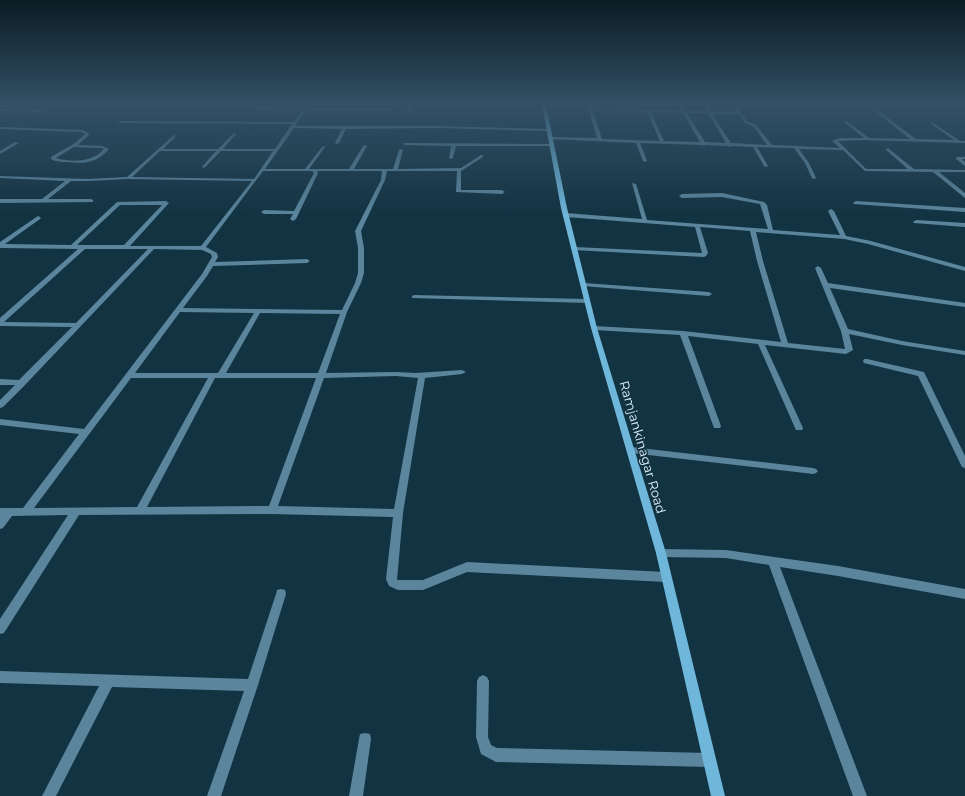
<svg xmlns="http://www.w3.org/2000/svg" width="965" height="796" viewBox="0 0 965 796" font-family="Montserrat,sans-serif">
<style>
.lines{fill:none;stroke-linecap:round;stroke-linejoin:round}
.street{fill:#5a859c;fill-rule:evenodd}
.secondary{fill:#6eb6da;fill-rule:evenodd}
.labels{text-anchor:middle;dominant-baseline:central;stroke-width:3;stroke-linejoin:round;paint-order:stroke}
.street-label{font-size:13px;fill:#e0f2fc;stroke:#123342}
</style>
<rect width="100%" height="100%" fill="#123342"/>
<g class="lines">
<!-- street -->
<path class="street" d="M 55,105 L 60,105 L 44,112 L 0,111 L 0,109 L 43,110 Z
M 252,105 L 256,105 L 256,107 L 304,108 L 306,105 L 310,105 L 308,108 L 387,109 L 391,108 L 392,105 L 396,105 L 393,110 L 387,111 L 306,110 L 295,126 L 437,126 L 549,129 L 548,131 L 437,128 L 346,129 L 339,143 L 337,144 L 335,143 L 342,129 L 294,128 L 265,169 L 305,169 L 323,146 L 325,147 L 309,169 L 349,169 L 363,146 L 365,145 L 367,146 L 354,169 L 393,169 L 399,150 L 401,149 L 403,150 L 398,169 L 461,168 L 481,155 L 483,155 L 483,157 L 461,171 L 461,190 L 502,190 L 505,192 L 502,194 L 456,192 L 457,171 L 387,171 L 385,180 L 361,231 L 364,248 L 364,273 L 361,283 L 347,312 L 326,373 L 396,372 L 416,373 L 462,370 L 466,372 L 462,374 L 425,378 L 403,513 L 397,580 L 423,580 L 467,562 L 666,572 L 670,574 L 671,577 L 670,580 L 666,582 L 467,572 L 423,590 L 398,590 L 389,586 L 386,579 L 393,517 L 272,514 L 79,515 L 4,633 L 0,634 L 0,619 L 68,515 L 12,516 L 3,528 L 0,529 L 0,508 L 23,508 L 79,434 L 0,425 L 0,419 L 84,429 L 202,274 L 212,257 L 211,254 L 202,250 L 154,249 L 25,385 L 3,407 L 0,408 L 0,400 L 15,385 L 0,385 L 0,379 L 19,380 L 72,327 L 0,326 L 0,318 L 78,249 L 0,248 L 0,242 L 38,216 L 41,218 L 40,219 L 5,244 L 71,245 L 117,202 L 166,201 L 169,203 L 168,204 L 130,246 L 201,246 L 252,181 L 128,179 L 88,181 L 71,181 L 48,199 L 91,199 L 93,200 L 93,202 L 0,203 L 0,199 L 42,199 L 65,181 L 0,178 L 0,176 L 88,179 L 127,177 L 174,135 L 175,135 L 175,137 L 163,149 L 218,149 L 234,133 L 236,134 L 223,149 L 275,149 L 292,124 L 120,123 L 118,122 L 120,121 L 294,122 L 303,110 L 255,109 L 252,108 ZM 160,151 L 216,151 L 202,167 L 204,168 L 221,151 L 273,151 L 254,179 L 132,177 ZM 263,171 L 312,171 L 314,173 L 294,211 L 264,210 L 261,212 L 264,214 L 293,214 L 290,219 L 293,221 L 296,219 L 318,173 L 317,171 L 382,171 L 381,180 L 355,231 L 358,248 L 358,273 L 355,283 L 342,310 L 183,308 L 207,276 L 213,266 L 307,263 L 310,261 L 307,259 L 215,262 L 218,257 L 217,253 L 206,247 ZM 120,205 L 162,205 L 124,245 L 77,245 ZM 85,249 L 148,249 L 76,323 L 4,322 ZM 180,312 L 254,313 L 218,373 L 135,373 ZM 260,313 L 340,314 L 318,373 L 226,373 ZM 396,376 L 418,378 L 394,509 L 278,506 L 324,378 ZM 131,378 L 208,378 L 137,507 L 34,508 ZM 215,378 L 316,378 L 269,506 L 147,507 Z
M 409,105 L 413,105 L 411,110 L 409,111 L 407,110 Z
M 448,105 L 452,105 L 452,106 L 450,107 Z
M 498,105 L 502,105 L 499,108 L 497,107 Z
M 587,105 L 591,105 L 597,109 L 681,111 L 678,105 L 682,105 L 685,111 L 707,111 L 703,105 L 707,105 L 711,111 L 737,112 L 734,107 L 736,106 L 747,121 L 756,125 L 772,145 L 840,148 L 833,142 L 833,140 L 840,138 L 864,138 L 844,122 L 845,120 L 869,138 L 910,139 L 867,105 L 871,105 L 916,139 L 954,140 L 931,124 L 932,122 L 960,141 L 965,141 L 965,143 L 865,140 L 838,141 L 866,169 L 908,169 L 886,150 L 886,149 L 888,148 L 914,169 L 965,170 L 965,172 L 939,172 L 965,193 L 965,198 L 933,172 L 865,171 L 843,150 L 799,149 L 809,163 L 816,178 L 814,179 L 812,178 L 805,163 L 794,148 L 757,147 L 768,166 L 766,167 L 764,166 L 753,147 L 732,146 L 730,147 L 728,146 L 706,145 L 704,146 L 702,145 L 640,143 L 647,161 L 645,162 L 643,161 L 636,143 L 549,139 L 548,138 L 550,137 L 597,138 L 589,111 L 590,108 ZM 593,110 L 647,112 L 660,141 L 602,139 ZM 651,112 L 683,113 L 700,142 L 664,141 ZM 687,113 L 708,113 L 726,143 L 705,142 ZM 712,114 L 739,114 L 745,123 L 754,127 L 767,145 L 731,143 Z
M 0,127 L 82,130 L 90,134 L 78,145 L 102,146 L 109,149 C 97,163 84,164 67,162 C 61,162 56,162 51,159 L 51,157 L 75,143 L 85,134 L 81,132 L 0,129 ZM 74,147 L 101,148 L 104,149 C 92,162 73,163 56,158 Z
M 15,142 L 19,143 L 0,154 L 0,151 Z
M 406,143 L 552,144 L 554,145 L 552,146 L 456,146 L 453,158 L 451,159 L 449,158 L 451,146 L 404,145 L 404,143 Z
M 958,157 L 965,157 L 965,159 L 962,159 L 965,162 L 965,166 L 956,159 L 956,157 Z
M 632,183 L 636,184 L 647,220 L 768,229 L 760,204 L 722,197 L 682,198 L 679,196 L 682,194 L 722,193 L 764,202 L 767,205 L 773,230 L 840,235 L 828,211 L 831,209 L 834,211 L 846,236 L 871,241 L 965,267 L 965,271 L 868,244 L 844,239 L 756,232 L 763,261 L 788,343 L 845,349 L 841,331 L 815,268 L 818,266 L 821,268 L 828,283 L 965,303 L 965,307 L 830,288 L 848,329 L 902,341 L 965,351 L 965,355 L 902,345 L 849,334 L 853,350 L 846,354 L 765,345 L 803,428 L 802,430 L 796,430 L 795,428 L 758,344 L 688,336 L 721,426 L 720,428 L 714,428 L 680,335 L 594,330 L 591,328 L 594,326 L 683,331 L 781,342 L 757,261 L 750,231 L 700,227 L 708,253 L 706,256 L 704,257 L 573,250 L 572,249 L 575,247 L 702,253 L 695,227 L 566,217 L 563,215 L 566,213 L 642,219 Z
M 856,201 L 965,208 L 965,212 L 854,204 L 853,203 Z
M 916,220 L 965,223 L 965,227 L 914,223 L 913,222 Z
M 584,283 L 709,292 L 712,294 L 709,296 L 582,286 L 581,285 Z
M 414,295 L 587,299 L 590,301 L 587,303 L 412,298 L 412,296 Z
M 864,359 L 867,359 L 924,372 L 965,456 L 965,468 L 962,467 L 961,465 L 918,376 L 864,363 L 863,361 Z
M 631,447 L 813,468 L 816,469 L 818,471 L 816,473 L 813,474 L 631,453 L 628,452 L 627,450 L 628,448 Z
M 661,549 L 726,550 L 838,566 L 965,589 L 965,599 L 838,576 L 780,567 L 867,796 L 853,796 L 769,565 L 726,558 L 661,557 L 657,556 L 656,553 L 657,550 Z
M 281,589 L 285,590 L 286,594 L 258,685 L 221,796 L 207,796 L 244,691 L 112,687 L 56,796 L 42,796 L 99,686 L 0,683 L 0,671 L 248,679 L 276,594 L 277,590 Z
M 483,675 L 487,677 L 489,681 L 488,737 L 491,745 L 497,748 L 709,753 L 714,755 L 716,760 L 714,765 L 709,767 L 496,762 L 481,754 L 476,737 L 477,681 L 479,677 Z
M 365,733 L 370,734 L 371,739 L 363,796 L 349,796 L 359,739 L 360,734 Z"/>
<!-- secondary -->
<path class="secondary" d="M 542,105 L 546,105 L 567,208 L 597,328 L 666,553 L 725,796 L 711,796 L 656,553 L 591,328 L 561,208 Z"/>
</g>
<!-- sky -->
<linearGradient id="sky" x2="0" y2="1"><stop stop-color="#0a1c24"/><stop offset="0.48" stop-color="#335065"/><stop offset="1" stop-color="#335065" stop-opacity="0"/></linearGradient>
<rect width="965" height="217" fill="url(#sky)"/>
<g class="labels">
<!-- street labels -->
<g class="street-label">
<text transform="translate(643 447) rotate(74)">Ramjankinagar Road</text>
</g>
</g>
</svg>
